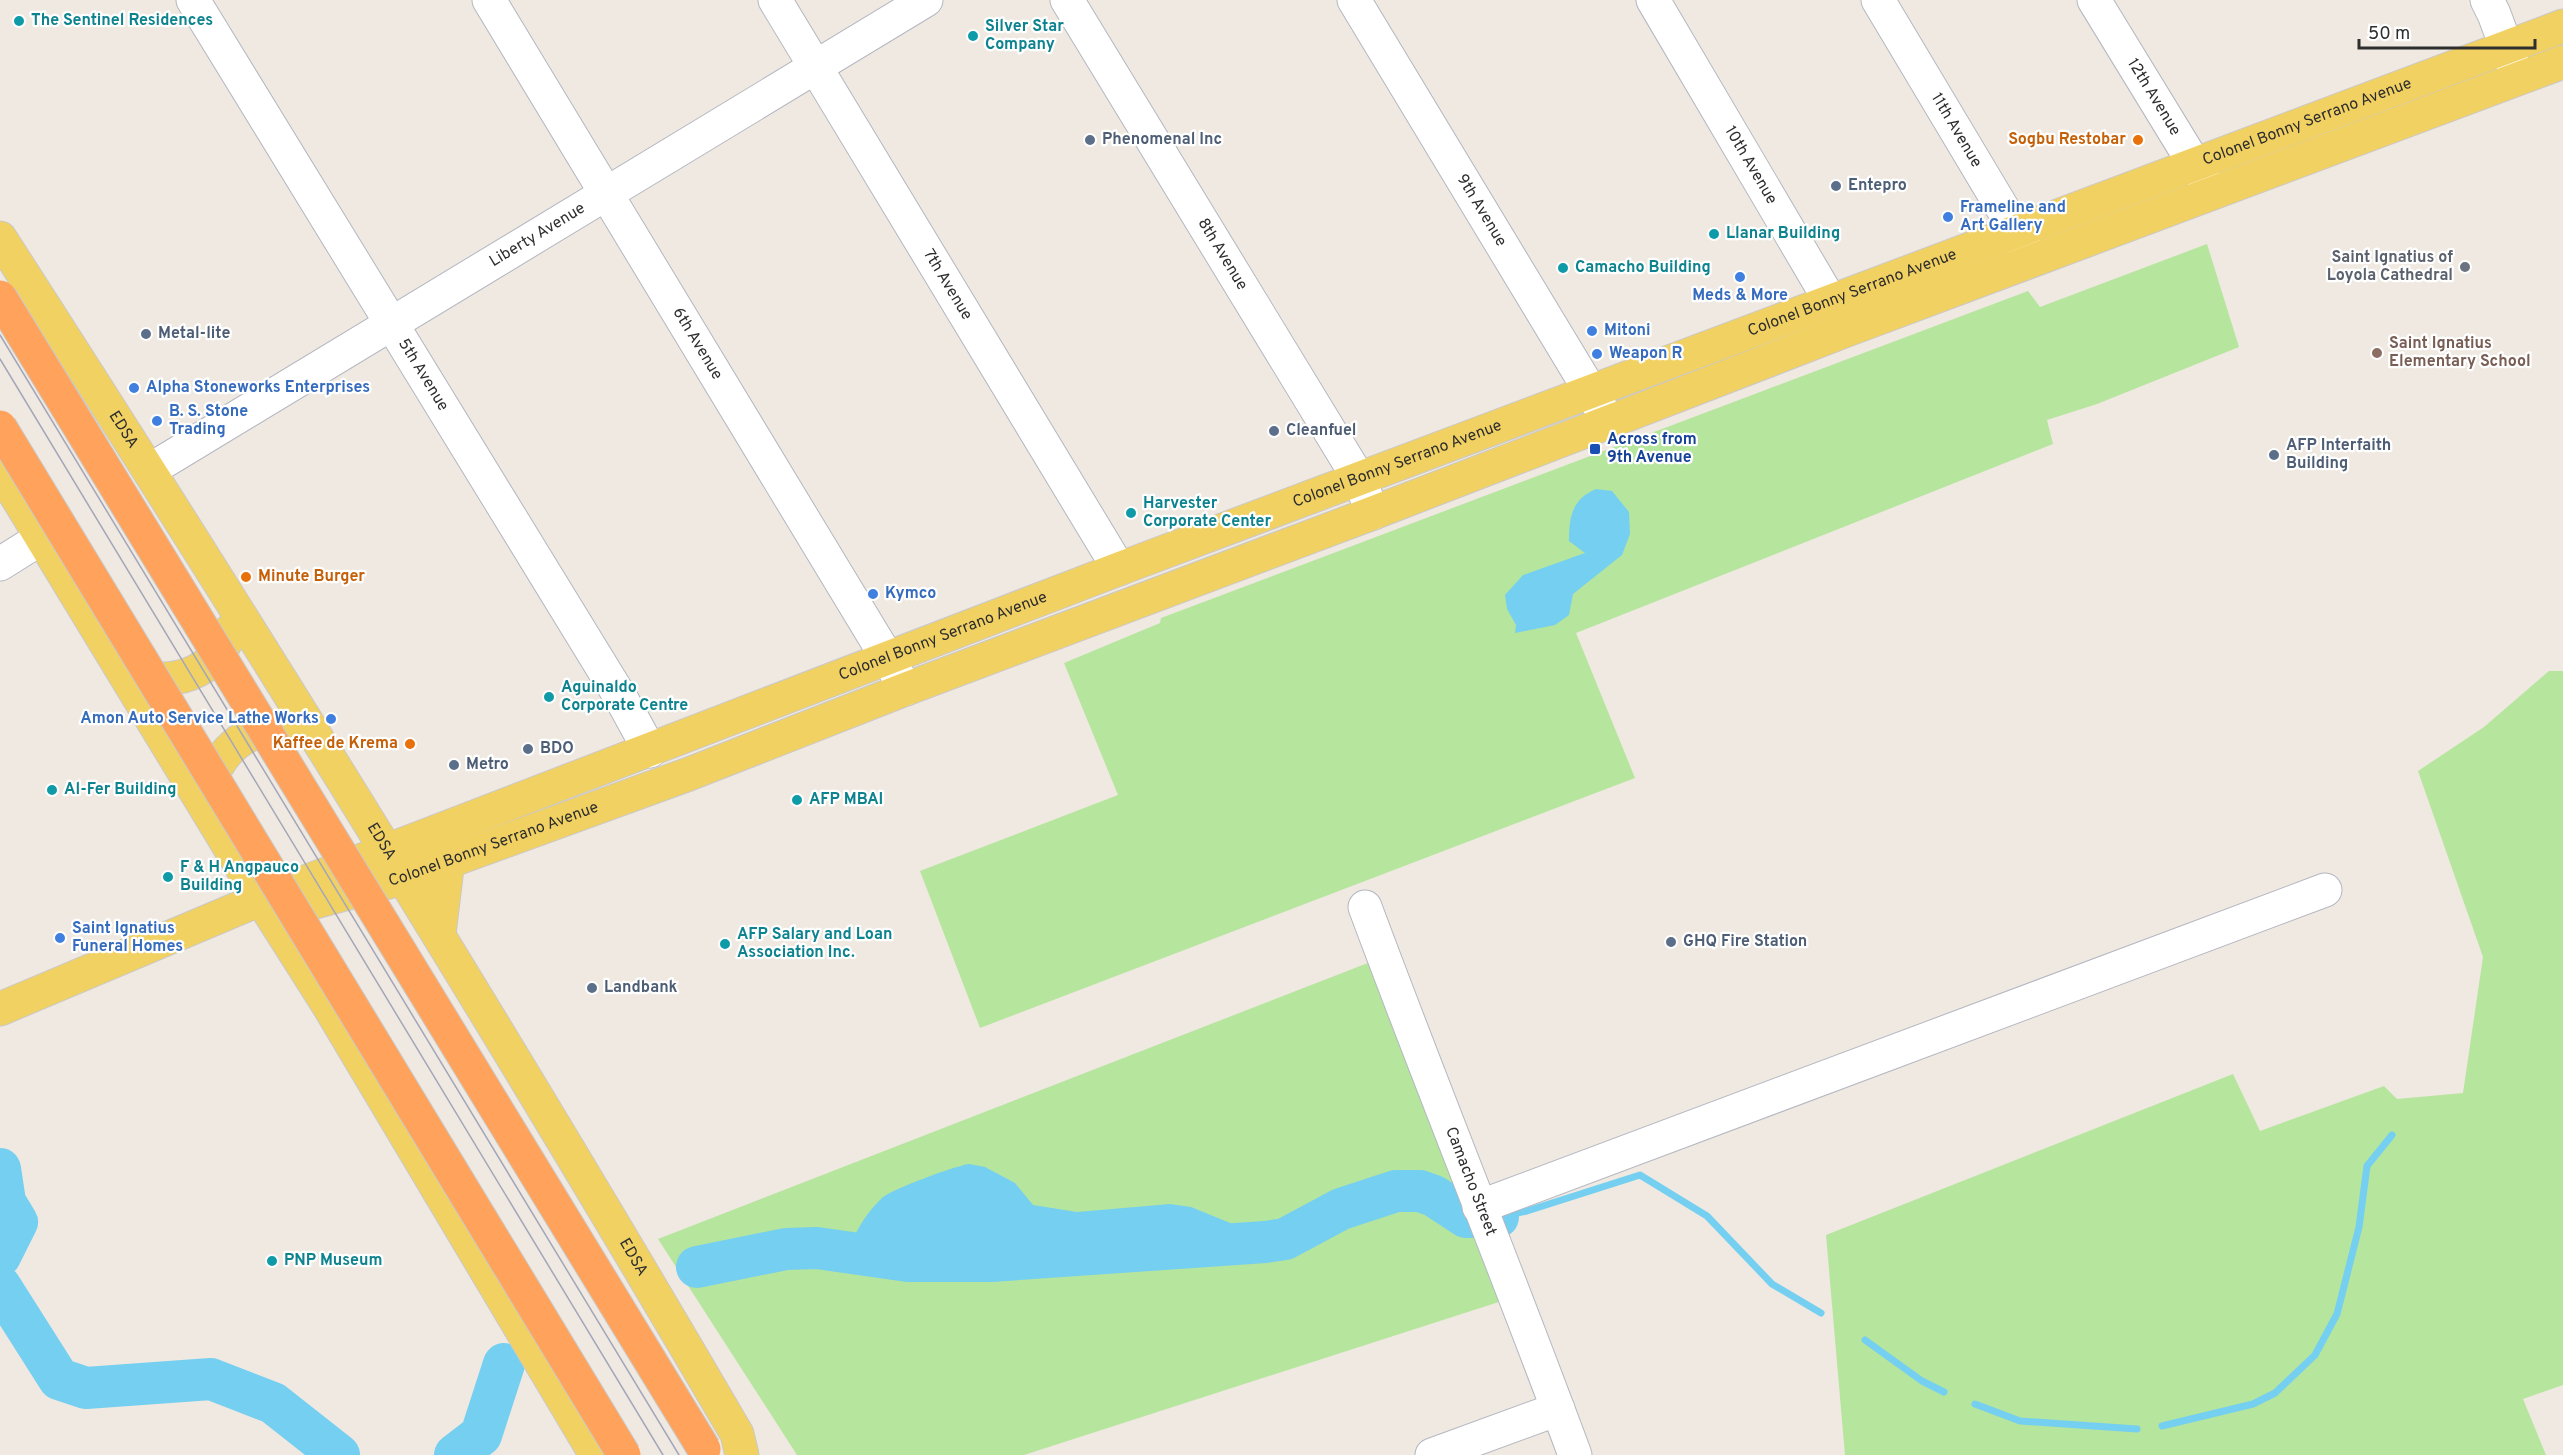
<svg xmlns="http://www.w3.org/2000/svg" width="2563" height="1455" viewBox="0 0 2563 1455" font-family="Overpass,sans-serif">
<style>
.green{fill:#b6e59e}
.water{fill:#75cff0}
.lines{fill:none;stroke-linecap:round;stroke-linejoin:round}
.stream{stroke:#75cff0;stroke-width:7}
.river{stroke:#75cff0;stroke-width:42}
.minor-casing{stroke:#b4b7c1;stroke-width:35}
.major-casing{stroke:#c9c9c9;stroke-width:35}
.minor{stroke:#fff;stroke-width:33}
.major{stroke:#f2d163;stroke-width:33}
.tram{stroke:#a3a6b8;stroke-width:1.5}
.highway-bridge-casing{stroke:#c9c9c9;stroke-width:35;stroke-linecap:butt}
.highway-bridge{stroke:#ffa35c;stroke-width:33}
.culture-dot{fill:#0f9aa8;stroke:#fff;stroke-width:2}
.service-dot{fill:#5c6f8a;stroke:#fff;stroke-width:2}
.food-dot{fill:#e8710a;stroke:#fff;stroke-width:2}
.shop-dot{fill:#3f7fe0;stroke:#fff;stroke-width:2}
.worship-dot{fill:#6b7280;stroke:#fff;stroke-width:2}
.education-dot{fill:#8d6e63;stroke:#fff;stroke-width:2}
.transit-dot{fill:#1a4fb4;stroke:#fff;stroke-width:2}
.labels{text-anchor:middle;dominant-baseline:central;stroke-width:4.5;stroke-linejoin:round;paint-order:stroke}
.culture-label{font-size:16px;font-weight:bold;fill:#0d838f;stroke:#fff;text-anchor:start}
.street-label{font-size:16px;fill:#2e2e2e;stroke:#fff}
.service-label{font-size:16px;font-weight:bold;fill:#4e5e75;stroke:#fff;text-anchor:start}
.food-label{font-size:16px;font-weight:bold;fill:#c56008;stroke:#fff;text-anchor:end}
.shop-label{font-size:16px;font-weight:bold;fill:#366cbe;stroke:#fff;text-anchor:start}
.worship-label{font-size:16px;font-weight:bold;fill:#5b616d;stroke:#fff;text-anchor:end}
.education-label{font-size:16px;font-weight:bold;fill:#785e54;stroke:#fff;text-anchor:start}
.transit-label{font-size:16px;font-weight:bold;fill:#164399;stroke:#fff;text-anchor:start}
</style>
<rect width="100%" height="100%" fill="#efe9e1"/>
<!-- green -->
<path class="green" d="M 2207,244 L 2239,347 L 2097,404 L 2047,420 L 2053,444 L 1576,633 L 1635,778 L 980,1028 L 920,871 L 1118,795 L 1064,663 L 1160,623 L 1161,618 L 2028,291 L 2040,307 Z
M 2549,671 L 2563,671 L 2563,1385 L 2523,1399 L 2546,1455 L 1845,1455 L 1826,1235 L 2233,1074 L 2260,1131 L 2384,1086 L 2397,1099 L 2463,1093 L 2483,957 L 2418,771 L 2484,727 Z
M 1373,961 L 1505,1300 L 1024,1455 L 797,1455 L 658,1239 Z"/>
<!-- water -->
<path class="water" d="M 1596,489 L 1612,491 L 1629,512 L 1630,534 L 1622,555 L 1573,594 L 1569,615 L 1555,625 L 1515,633 L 1516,625 L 1507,609 L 1505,595 L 1523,575 L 1585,553 L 1569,541 C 1569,517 1572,499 1596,489 Z
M 969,1164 L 985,1167 L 1015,1183 L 1033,1205 L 1077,1212 L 1170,1204 L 1191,1207 L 1240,1227 L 1257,1237 L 984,1255 L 898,1255 L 860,1250 L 852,1242 C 858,1227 869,1210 881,1199 C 889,1190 955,1166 969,1164 Z"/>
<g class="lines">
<!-- stream -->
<path class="stream" d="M 1498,1217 L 1527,1211 L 1640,1175 L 1707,1216 L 1772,1284 L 1821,1313
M 1865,1340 L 1922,1381 L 1944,1392
M 1975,1404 L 2020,1421 L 2137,1429
M 2162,1426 L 2253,1404 L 2275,1393 L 2315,1355 L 2337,1314 L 2359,1227 L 2367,1166 L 2392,1135"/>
<!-- river -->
<path class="river" d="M 0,1169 L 5,1202 L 17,1222 L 0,1256
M 697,1267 L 786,1249 L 817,1248 L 908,1261 L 991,1261 L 1265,1242 L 1285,1239 L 1341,1209 L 1396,1191 L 1420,1191 L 1434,1196 L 1466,1217 L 1498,1217
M 0,1286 L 59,1379 L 86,1388 L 211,1379 L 273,1403 L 339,1455
M 455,1455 L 481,1435 L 504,1364"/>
<!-- minor casing -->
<g class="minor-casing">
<g id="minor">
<path id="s1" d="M 193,0 L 621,698 L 650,751"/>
<path id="s2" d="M 489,0 L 906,689"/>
<path id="s3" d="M 775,0 L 1119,569"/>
<path id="s4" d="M 1067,0 L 1359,479 L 1373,513"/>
<path id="s5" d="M 1354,0 L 1606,417"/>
<path id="s6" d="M 1653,0 L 1845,326"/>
<path id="s7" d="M 1878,0 L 2031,256"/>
<path id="s8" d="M 2094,0 L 2209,188"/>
<path d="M 2487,0 L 2494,14 L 2516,73"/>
<path id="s9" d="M 150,470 L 926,0"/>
<path d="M 0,564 L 43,537"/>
<path id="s10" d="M 1365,907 C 1433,1090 1507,1271 1575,1455"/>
<path d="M 1479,1207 L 2325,890"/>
<path d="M 1432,1455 L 1558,1409"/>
</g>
</g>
<!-- major casing -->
<g class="major-casing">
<g id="major">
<path id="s11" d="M 0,238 C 254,632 501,1030 737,1434 L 742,1455"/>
<path d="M 0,469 L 261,899 L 330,1008 L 596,1455"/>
<path d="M 129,672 C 170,689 216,674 231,630"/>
<path d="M 207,799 C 212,756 247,720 293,731"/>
<path id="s12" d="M 278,912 L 403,878 L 689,774 L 906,689 L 1373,513 L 1847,330 L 2563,62"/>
<path d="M 439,934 L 448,860"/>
<path id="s13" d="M 0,1009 L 261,899 L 1119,569 L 2563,26"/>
</g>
</g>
<!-- minor -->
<use href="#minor" class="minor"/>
<!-- major -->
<use href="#major" class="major"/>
<!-- tram -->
<path class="tram" d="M 0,335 L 679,1455
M 0,359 L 663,1455"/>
<!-- highway-bridge casing -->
<g class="highway-bridge-casing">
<path id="highway-bridge" d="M 0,297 L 704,1449
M 0,427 L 624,1455"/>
</g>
<!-- highway-bridge -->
<use href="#highway-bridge" class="highway-bridge"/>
</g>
<!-- markers -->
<g class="culture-dot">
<circle cx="19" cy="21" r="6"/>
<circle cx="973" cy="36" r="6"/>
<circle cx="1714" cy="234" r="6"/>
<circle cx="1563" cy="268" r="6"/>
<circle cx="1131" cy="513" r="6"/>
<circle cx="549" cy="697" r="6"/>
<circle cx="52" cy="790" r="6"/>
<circle cx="797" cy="800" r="6"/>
<circle cx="168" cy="877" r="6"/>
<circle cx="725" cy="944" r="6"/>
<circle cx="272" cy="1261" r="6"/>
</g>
<g class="service-dot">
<circle cx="1090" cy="140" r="6"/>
<circle cx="1836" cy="186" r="6"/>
<circle cx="146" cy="334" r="6"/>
<circle cx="1274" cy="431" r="6"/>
<circle cx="2274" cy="455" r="6"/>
<circle cx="528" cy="749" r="6"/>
<circle cx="454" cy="765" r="6"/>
<circle cx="1671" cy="942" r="6"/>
<circle cx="592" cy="988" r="6"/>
</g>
<g class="food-dot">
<circle cx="2138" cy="140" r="6"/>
<circle cx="246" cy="577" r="6"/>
<circle cx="410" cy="744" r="6"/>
</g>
<g class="shop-dot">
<circle cx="1948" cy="217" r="6"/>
<circle cx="1740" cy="277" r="6"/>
<circle cx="1592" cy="331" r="6"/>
<circle cx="1597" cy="354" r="6"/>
<circle cx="134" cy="388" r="6"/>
<circle cx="157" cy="421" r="6"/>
<circle cx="873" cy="594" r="6"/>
<circle cx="331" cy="719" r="6"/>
<circle cx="60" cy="938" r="6"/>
</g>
<circle class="worship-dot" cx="2465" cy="267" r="6"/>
<circle class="education-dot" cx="2377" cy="353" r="6"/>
<rect class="transit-dot" x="1589" y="443" width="12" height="12" rx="3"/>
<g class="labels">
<!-- culture labels -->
<g class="culture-label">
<text x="31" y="21">The Sentinel Residences</text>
<text x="985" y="27">Silver Star<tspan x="985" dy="18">Company</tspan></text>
<text x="1726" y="234">Llanar Building</text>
<text x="1575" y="268">Camacho Building</text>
<text x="1143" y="504">Harvester<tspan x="1143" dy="18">Corporate Center</tspan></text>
<text x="561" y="688">Aguinaldo<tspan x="561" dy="18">Corporate Centre</tspan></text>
<text x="64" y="790">Al-Fer Building</text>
<text x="809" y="800">AFP MBAI</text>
<text x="180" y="868">F &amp; H Angpauco<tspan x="180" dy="18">Building</tspan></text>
<text x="737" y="935">AFP Salary and Loan<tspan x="737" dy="18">Association Inc.</tspan></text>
<text x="284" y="1261">PNP Museum</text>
</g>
<!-- street labels -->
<g class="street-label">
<text stroke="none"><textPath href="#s8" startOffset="114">12th Avenue</textPath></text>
<text stroke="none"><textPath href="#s13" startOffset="2472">Colonel Bonny Serrano Avenue</textPath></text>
<text stroke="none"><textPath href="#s7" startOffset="152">11th Avenue</textPath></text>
<text stroke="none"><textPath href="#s6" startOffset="192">10th Avenue</textPath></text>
<text stroke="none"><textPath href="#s5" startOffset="246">9th Avenue</textPath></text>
<text stroke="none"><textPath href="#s9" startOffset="453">Liberty Avenue</textPath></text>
<text stroke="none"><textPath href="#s4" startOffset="298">8th Avenue</textPath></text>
<text stroke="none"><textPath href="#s3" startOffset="333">7th Avenue</textPath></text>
<text stroke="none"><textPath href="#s13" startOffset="1986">Colonel Bonny Serrano Avenue</textPath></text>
<text stroke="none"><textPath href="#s2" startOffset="402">6th Avenue</textPath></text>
<text stroke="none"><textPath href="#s1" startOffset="440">5th Avenue</textPath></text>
<text stroke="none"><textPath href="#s11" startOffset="228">EDSA</textPath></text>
<text stroke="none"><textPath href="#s13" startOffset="1500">Colonel Bonny Serrano Avenue</textPath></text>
<text stroke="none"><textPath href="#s13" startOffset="1014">Colonel Bonny Serrano Avenue</textPath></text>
<text stroke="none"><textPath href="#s11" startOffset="714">EDSA</textPath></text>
<text stroke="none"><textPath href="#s12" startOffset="226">Colonel Bonny Serrano Avenue</textPath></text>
<text stroke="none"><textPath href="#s10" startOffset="294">Camacho Street</textPath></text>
<text stroke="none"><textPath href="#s11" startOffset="1200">EDSA</textPath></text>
</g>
<!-- service labels -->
<g class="service-label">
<text x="1102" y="140">Phenomenal Inc</text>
<text x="1848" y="186">Entepro</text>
<text x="158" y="334">Metal-lite</text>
<text x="1286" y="431">Cleanfuel</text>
<text x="2286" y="446">AFP Interfaith<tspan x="2286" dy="18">Building</tspan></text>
<text x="540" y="749">BDO</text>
<text x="466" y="765">Metro</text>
<text x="1683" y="942">GHQ Fire Station</text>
<text x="604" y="988">Landbank</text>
</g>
<!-- food labels -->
<g class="food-label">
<text x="2126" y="140">Sogbu Restobar</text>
<text x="258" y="577" text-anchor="start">Minute Burger</text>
<text x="398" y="744">Kaffee de Krema</text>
</g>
<!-- shop labels -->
<g class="shop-label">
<text x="1960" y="208">Frameline and<tspan x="1960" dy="18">Art Gallery</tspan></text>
<text x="1740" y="296" text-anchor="middle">Meds &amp; More</text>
<text x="1604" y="331">Mitoni</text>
<text x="1609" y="354">Weapon R</text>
<text x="146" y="388">Alpha Stoneworks Enterprises</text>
<text x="169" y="412">B. S. Stone<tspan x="169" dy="18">Trading</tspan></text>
<text x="885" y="594">Kymco</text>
<text x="319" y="719" text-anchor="end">Amon Auto Service Lathe Works</text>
<text x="72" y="929">Saint Ignatius<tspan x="72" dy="18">Funeral Homes</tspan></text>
</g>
<!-- worship labels -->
<g class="worship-label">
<text x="2453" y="258">Saint Ignatius of<tspan x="2453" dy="18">Loyola Cathedral</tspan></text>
</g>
<!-- education labels -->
<g class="education-label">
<text x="2389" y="344">Saint Ignatius<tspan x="2389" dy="18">Elementary School</tspan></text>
</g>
<!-- transit labels -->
<g class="transit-label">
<text x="1607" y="440">Across from<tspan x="1607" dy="18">9th Avenue</tspan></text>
</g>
</g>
<!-- scale -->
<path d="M2359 39v9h176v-9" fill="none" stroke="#2e2e2e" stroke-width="3"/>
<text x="2368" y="39" font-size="18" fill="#2e2e2e" stroke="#ffffff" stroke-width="4.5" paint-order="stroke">50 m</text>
</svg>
